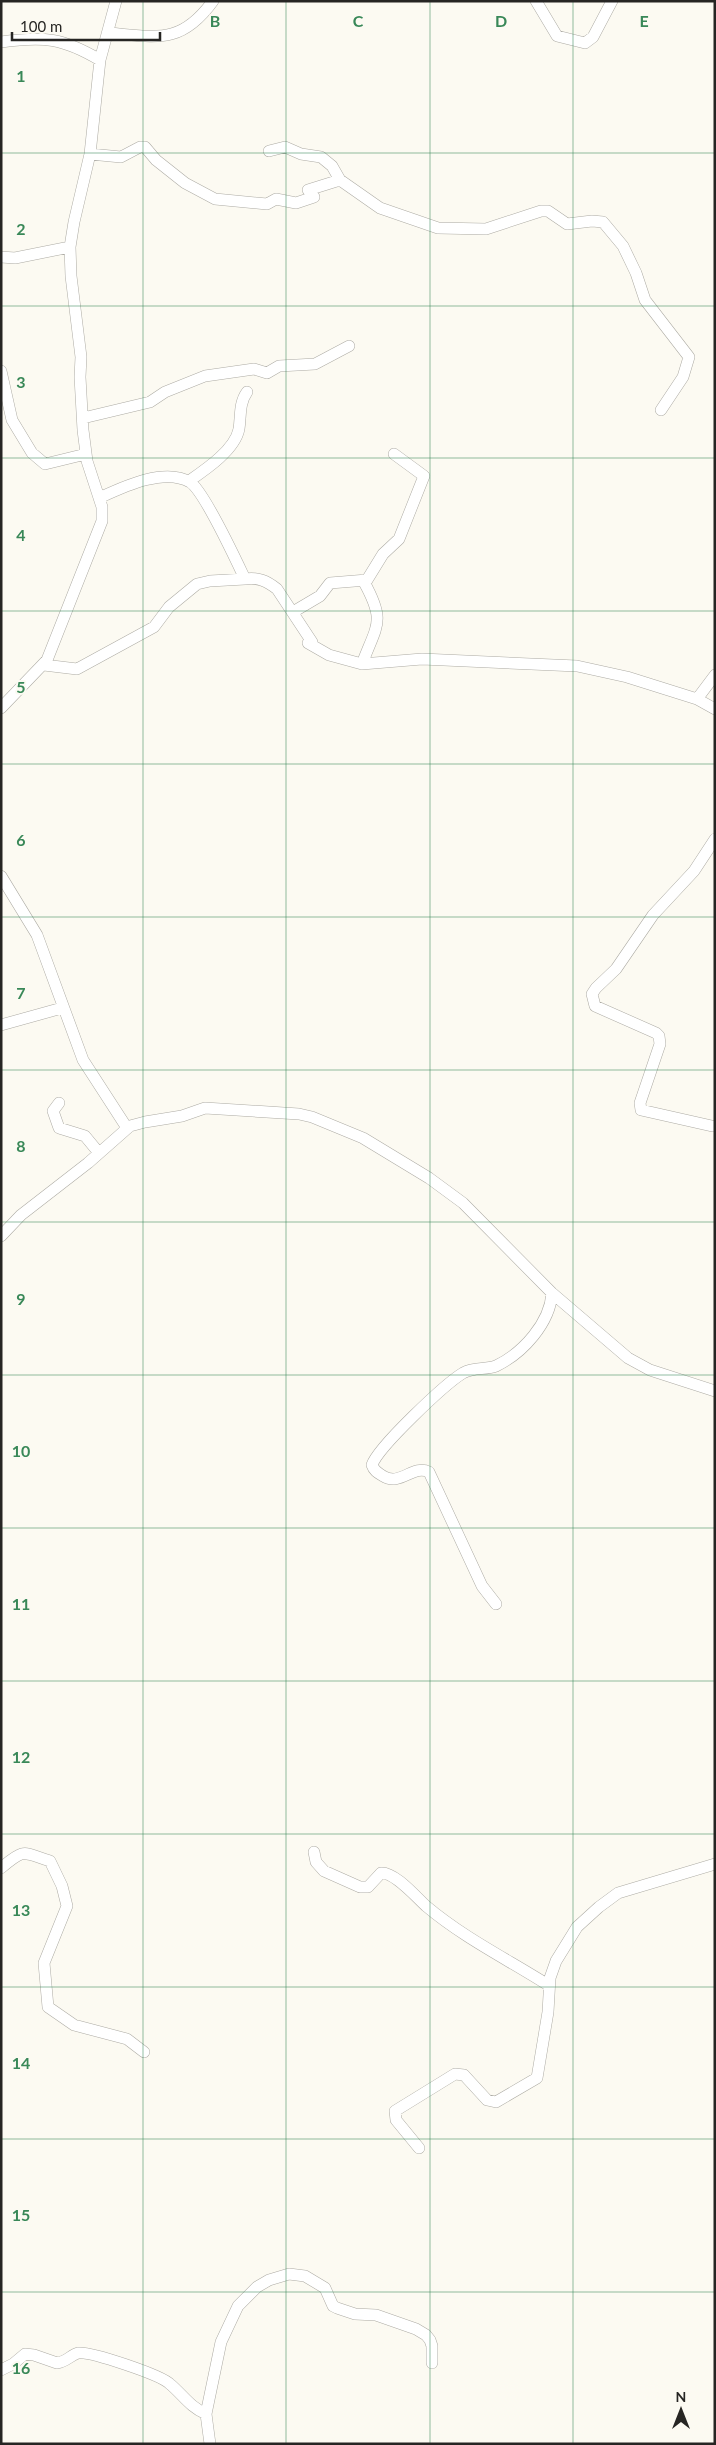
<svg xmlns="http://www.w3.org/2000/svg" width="716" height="2445" viewBox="0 0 716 2445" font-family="Lato,sans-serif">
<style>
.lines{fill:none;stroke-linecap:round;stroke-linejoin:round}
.minor-casing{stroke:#adaba4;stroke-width:12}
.minor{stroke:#fff;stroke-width:11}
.grid{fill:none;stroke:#398858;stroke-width:1;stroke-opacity:0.55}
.grid-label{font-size:16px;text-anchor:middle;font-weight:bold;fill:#398858;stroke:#fcfaf2;stroke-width:4;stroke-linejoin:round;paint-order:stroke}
</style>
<rect width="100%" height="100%" fill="#fcfaf2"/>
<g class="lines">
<!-- minor casing -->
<g class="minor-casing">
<path id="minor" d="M 536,1 L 557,36 L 585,43 L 593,37 L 612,1
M 109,33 C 157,37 181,45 213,1
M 1,42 C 44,36 63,38 100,60
M 269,151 L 285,147 L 301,154 L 321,157 L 332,166 L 340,180
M 90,154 L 121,157 L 140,147 L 145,147 L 156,160 L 185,183 L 215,199 L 267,204 L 276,199 L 296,203 L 314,197 L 308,190 L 340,180 L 380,208 L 438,228 L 486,229 L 541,211 L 548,211 L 567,224 L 592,221 L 603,222 L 623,246 L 636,273 L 645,300 L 689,357 L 683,377 L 661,410
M 1,257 L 15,258 L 70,247
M 1,371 L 12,420 L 32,453 L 45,464 L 86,454
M 83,418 L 150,402 L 165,392 L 205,376 L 254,369 L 267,373 L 279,366 L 315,364 L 349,346
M 189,481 C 205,470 235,450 239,429 C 241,416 239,403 247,392
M 99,498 C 123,487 164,467 190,482 C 204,491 236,560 245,579 C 258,577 267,581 277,589 L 312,642 L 308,643 L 329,655 L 362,664 L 422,659 L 577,666 L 627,677 L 697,699 L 715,709
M 293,612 L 320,596 L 330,583 L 367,580 L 383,554 L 399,539 L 424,476 L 394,454
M 362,664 C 377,624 386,622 364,582
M 44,665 L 77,669 L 154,627 L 169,607 L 197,584 L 210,581 L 245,579
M 697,699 L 715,675
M 1,708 L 47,660 L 102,521 L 102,507 L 87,461 L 83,430 L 80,377 L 81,357 L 71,276 L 70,247 L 74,222 L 90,154 L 100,60 L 116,1
M 1,876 L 37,935 L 83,1060 L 127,1128
M 1,1025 L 62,1008
M 59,1103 L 53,1111 L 59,1128 L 85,1136 L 99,1153
M 712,1126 L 641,1110 L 640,1103 L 660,1044 L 659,1036 L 656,1033 L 595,1006 L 592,994 L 596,988 L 616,969 L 653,915 L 694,871 L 715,839
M 1,1236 L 21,1215 L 88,1163 L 130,1126 L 145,1122 L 182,1116 L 205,1108 L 299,1114 L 312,1117 L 363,1138 L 429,1178 L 463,1203 L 552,1293 L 628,1358 L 650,1370 L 715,1391
M 496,1604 L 482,1586 L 429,1472 C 413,1464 400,1487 383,1476 C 378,1473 374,1471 372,1465 C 378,1447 445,1384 463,1373 C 474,1367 485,1370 496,1366 C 523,1353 550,1323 552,1293
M 314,1852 L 316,1862 L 324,1871 L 360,1887 L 368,1887 L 381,1873 C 395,1872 416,1897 426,1906 C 464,1938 507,1959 548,1985
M 1,1868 C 25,1848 22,1852 50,1861 L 62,1886 L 67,1906 L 44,1963 L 48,2007 L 74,2025 L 127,2039 L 144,2052
M 419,2148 L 396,2120 L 395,2111 L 455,2074 L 464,2075 L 487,2100 L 496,2102 L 537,2078 L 548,2012 L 550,1978 L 556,1961 L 577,1927 L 599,1907 L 618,1893 L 715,1864
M 1,2370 L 13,2364 L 25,2354 L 34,2355 L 57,2363 C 66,2362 71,2355 78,2353 C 90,2351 161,2375 170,2384 C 183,2395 190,2407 206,2414
M 210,2444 L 206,2414 L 221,2342 L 238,2306 L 257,2287 L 269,2280 L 289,2274 L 305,2276 L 325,2288 L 333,2306 L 337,2308 L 355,2314 L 376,2315 L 416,2329 L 426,2335 L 430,2340 L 432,2346 L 432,2363"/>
</g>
<!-- minor -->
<use href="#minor" class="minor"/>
</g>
<!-- grid -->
<path class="grid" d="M 143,1 L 143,2444M 286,1 L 286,2444M 430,1 L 430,2444M 573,1 L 573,2444M 1,153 L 715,153M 1,306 L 715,306M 1,458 L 715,458M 1,611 L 715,611M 1,764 L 715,764M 1,917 L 715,917M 1,1070 L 715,1070M 1,1222 L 715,1222M 1,1375 L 715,1375M 1,1528 L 715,1528M 1,1681 L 715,1681M 1,1834 L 715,1834M 1,1987 L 715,1987M 1,2139 L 715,2139M 1,2292 L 715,2292"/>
<g class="grid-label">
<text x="215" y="27">B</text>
<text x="358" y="27">C</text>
<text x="501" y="27">D</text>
<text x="644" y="27">E</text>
<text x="21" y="82">1</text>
<text x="21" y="235">2</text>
<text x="21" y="388">3</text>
<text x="21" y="541">4</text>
<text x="21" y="693">5</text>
<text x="21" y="846">6</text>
<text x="21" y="999">7</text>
<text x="21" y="1152">8</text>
<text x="21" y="1305">9</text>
<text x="21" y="1457">10</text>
<text x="21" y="1610">11</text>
<text x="21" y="1763">12</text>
<text x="21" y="1916">13</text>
<text x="21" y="2069">14</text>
<text x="21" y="2221">15</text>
<text x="21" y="2374">16</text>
</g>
<!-- border -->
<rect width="716" height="2445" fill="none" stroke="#262523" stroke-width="5"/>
<!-- north arrow -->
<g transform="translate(681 2410)" stroke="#fcfaf2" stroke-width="4" paint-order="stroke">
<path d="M0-4L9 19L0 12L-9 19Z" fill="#262523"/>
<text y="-8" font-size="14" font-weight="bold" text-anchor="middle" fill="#262523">N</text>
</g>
<!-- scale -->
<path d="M12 32v8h148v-8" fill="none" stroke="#262523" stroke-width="2.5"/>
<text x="20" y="32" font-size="15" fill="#262523" stroke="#fcfaf2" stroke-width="4" paint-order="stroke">100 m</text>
</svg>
